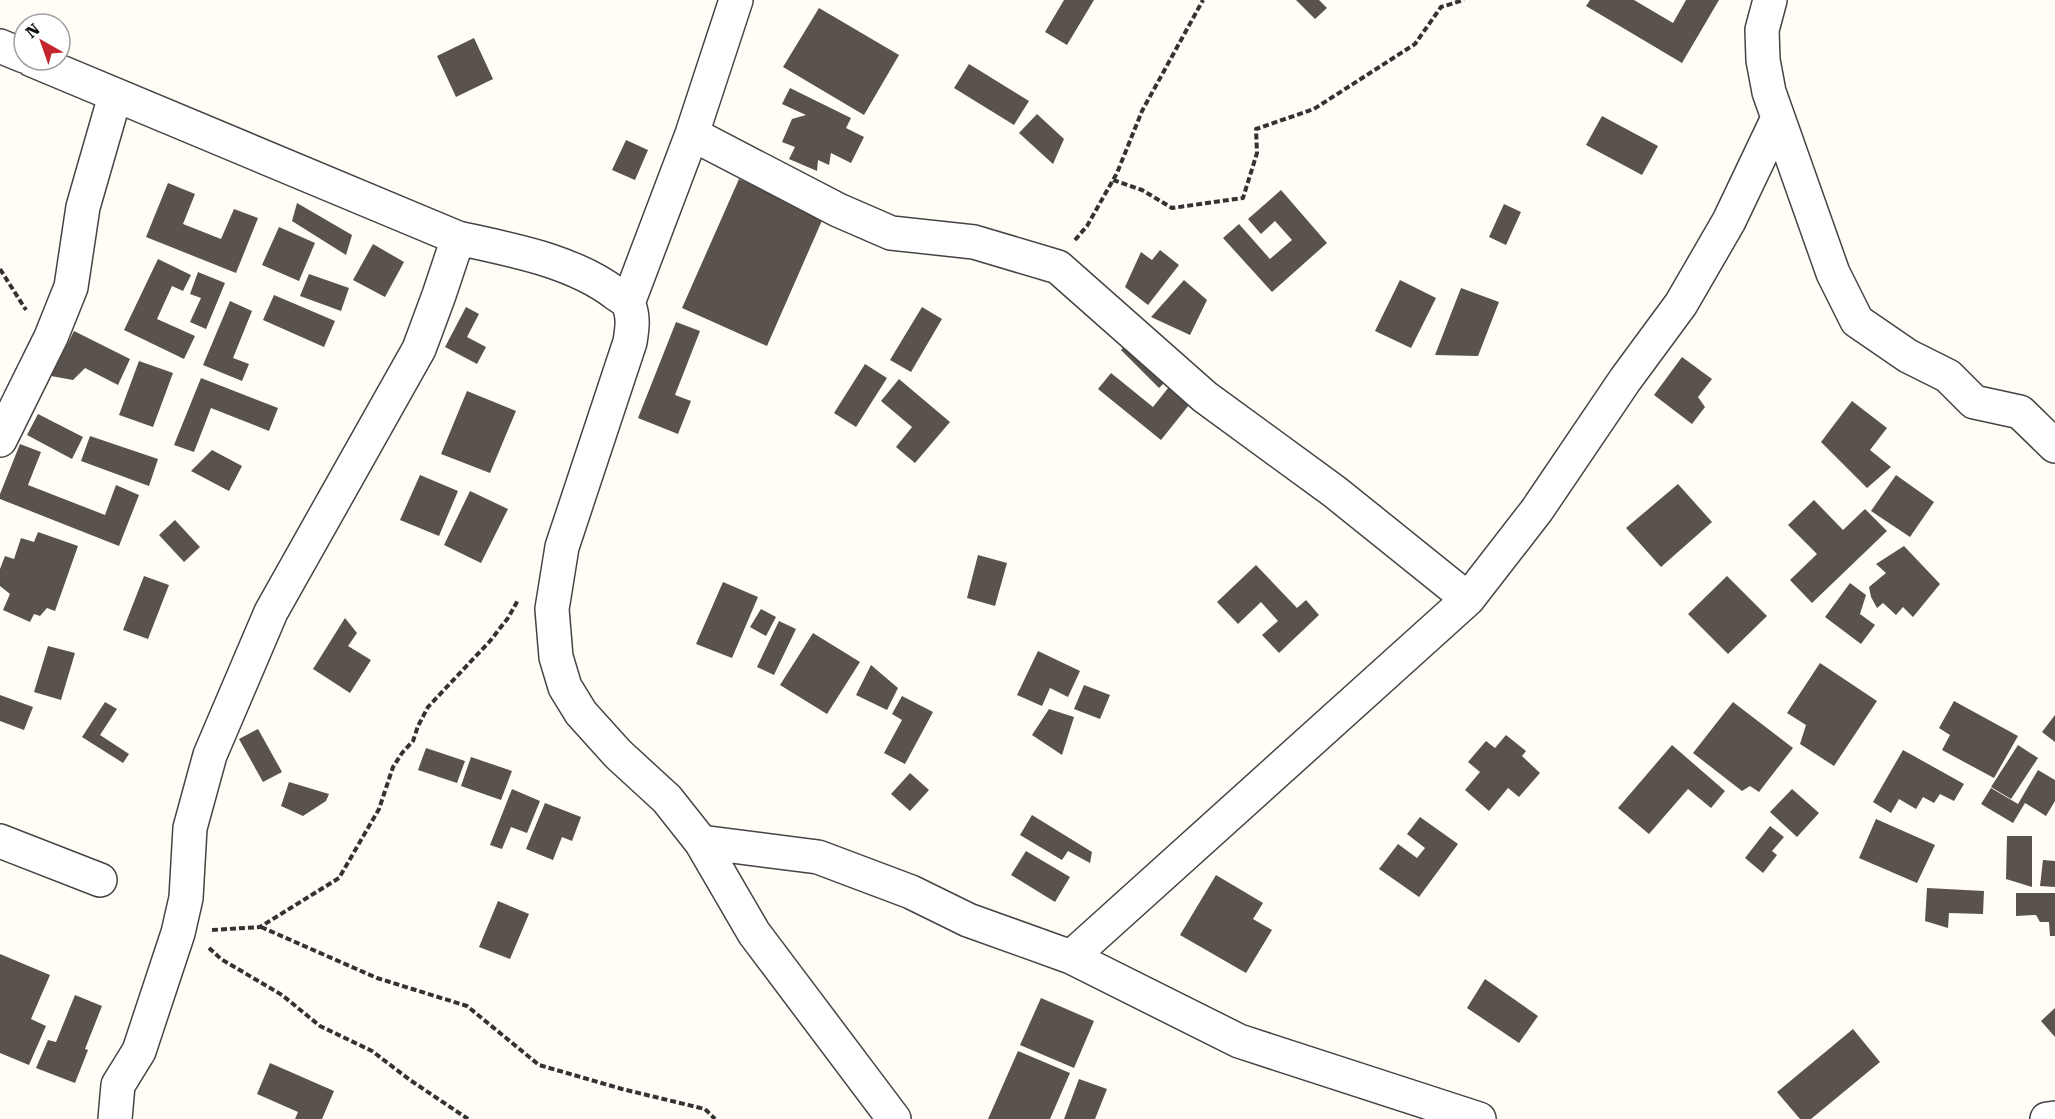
<svg xmlns="http://www.w3.org/2000/svg" width="2055" height="1119" viewBox="0 0 2055 1119" font-family="'Roboto Serif',serif">
<style>
.building{fill:#5a524d}
.lines{fill:none;stroke-linecap:round;stroke-linejoin:round}
.minor-casing{stroke:#444;stroke-width:36}
.path{stroke:#333;stroke-width:4;stroke-dasharray:6 3;stroke-linecap:butt}
.minor{stroke:#fff;stroke-width:33}
</style>
<rect width="100%" height="100%" fill="#fffdf5"/>
<!-- building -->
<path class="building" d="M 1064,0 L 1094,0 L 1067,45 L 1045,32 Z
M 1296,0 L 1319,0 L 1327,8 L 1315,19 Z
M 1590,0 L 1634,0 L 1673,23 L 1686,0 L 1719,0 L 1682,63 L 1586,6 Z
M 819,8 L 899,55 L 864,115 L 783,67 Z
M 474,38 L 493,79 L 456,97 L 437,56 Z
M 969,64 L 1029,101 L 1014,125 L 954,88 Z
M 790,88 L 851,118 L 846,128 L 864,137 L 851,163 L 831,153 L 829,165 L 818,160 L 817,171 L 789,159 L 795,147 L 782,142 L 792,119 L 806,115 L 782,104 Z
M 1037,114 L 1064,139 L 1053,164 L 1019,133 Z
M 1602,116 L 1658,146 L 1642,175 L 1586,145 Z
M 626,140 L 648,150 L 635,180 L 612,170 Z
M 739,179 L 824,216 L 767,346 L 682,308 Z
M 168,183 L 195,194 L 183,224 L 221,239 L 234,209 L 258,218 L 236,273 L 146,237 Z
M 1281,190 L 1327,243 L 1272,292 L 1223,238 L 1239,224 L 1270,259 L 1292,240 L 1275,221 L 1261,234 L 1248,219 Z
M 297,203 L 352,235 L 346,255 L 292,221 Z
M 1504,204 L 1521,212 L 1506,245 L 1489,237 Z
M 279,227 L 315,243 L 299,281 L 262,265 Z
M 373,244 L 404,262 L 385,297 L 353,280 Z
M 1160,250 L 1179,265 L 1148,305 L 1125,287 L 1141,252 L 1152,260 Z
M 158,259 L 191,275 L 183,291 L 172,286 L 157,319 L 195,336 L 184,359 L 124,330 Z
M 198,272 L 225,283 L 206,329 L 190,322 L 201,298 L 190,294 Z
M 309,274 L 349,288 L 341,311 L 300,296 Z
M 1184,280 L 1207,300 L 1190,335 L 1151,317 Z
M 1400,280 L 1436,298 L 1411,348 L 1375,331 Z
M 1461,288 L 1499,302 L 1478,356 L 1435,355 Z
M 274,295 L 335,321 L 324,347 L 263,320 Z
M 230,301 L 252,311 L 233,358 L 249,364 L 242,381 L 203,365 Z
M 466,307 L 479,314 L 467,337 L 486,347 L 477,364 L 445,347 Z
M 922,307 L 942,319 L 911,372 L 890,360 Z
M 676,322 L 700,331 L 675,395 L 691,401 L 678,434 L 638,418 Z
M 74,331 L 130,359 L 118,385 L 85,368 L 73,380 L 51,376 Z
M 1133,337 L 1172,375 L 1159,388 L 1121,350 Z
M 1682,357 L 1712,379 L 1698,397 L 1705,407 L 1692,424 L 1654,395 Z
M 139,361 L 173,373 L 153,427 L 119,415 Z
M 865,364 L 887,378 L 856,427 L 834,413 Z
M 1111,373 L 1153,407 L 1176,378 L 1197,395 L 1161,440 L 1098,389 Z
M 201,378 L 278,408 L 269,431 L 211,408 L 194,452 L 174,445 Z
M 899,379 L 950,422 L 915,463 L 896,447 L 912,427 L 881,401 Z
M 467,391 L 516,411 L 490,473 L 441,454 Z
M 1852,401 L 1887,428 L 1870,450 L 1891,467 L 1867,488 L 1821,442 Z
M 38,414 L 83,437 L 72,459 L 27,435 Z
M 90,436 L 158,459 L 149,486 L 81,461 Z
M 20,444 L 41,452 L 28,485 L 105,515 L 116,485 L 139,495 L 119,546 L 0,499 L 0,494 Z
M 212,450 L 242,466 L 229,491 L 191,471 Z
M 420,475 L 458,491 L 439,536 L 400,520 Z
M 1896,475 L 1934,502 L 1910,537 L 1871,511 Z
M 1678,484 L 1712,522 L 1661,567 L 1626,528 Z
M 470,491 L 508,509 L 481,563 L 444,545 Z
M 1814,500 L 1843,530 L 1865,509 L 1887,531 L 1812,603 L 1790,580 L 1817,554 L 1788,525 Z
M 175,520 L 200,547 L 184,562 L 159,535 Z
M 38,532 L 78,546 L 55,611 L 47,608 L 40,616 L 34,614 L 30,622 L 3,610 L 10,594 L 0,586 L 0,569 L 5,556 L 14,559 L 21,538 L 34,542 Z
M 1904,546 L 1940,584 L 1913,617 L 1903,607 L 1896,615 L 1883,603 L 1877,608 L 1871,597 L 1869,587 L 1886,573 L 1876,564 Z
M 978,555 L 1007,563 L 995,606 L 967,598 Z
M 1256,565 L 1297,608 L 1306,600 L 1319,615 L 1279,653 L 1262,635 L 1278,621 L 1261,602 L 1238,624 L 1217,602 Z
M 144,576 L 169,585 L 148,639 L 123,630 Z
M 1727,576 L 1767,616 L 1728,654 L 1688,614 Z
M 723,582 L 758,597 L 732,658 L 696,644 Z
M 1850,583 L 1866,595 L 1860,614 L 1875,625 L 1861,644 L 1825,617 Z
M 761,609 L 776,617 L 766,636 L 750,627 Z
M 345,618 L 357,633 L 348,646 L 371,660 L 350,693 L 313,669 Z
M 779,621 L 796,629 L 774,675 L 757,667 Z
M 813,633 L 860,662 L 827,714 L 780,685 Z
M 48,646 L 75,653 L 61,700 L 34,692 Z
M 1038,651 L 1080,671 L 1068,697 L 1050,688 L 1042,706 L 1017,695 Z
M 1820,663 L 1877,701 L 1834,766 L 1800,744 L 1806,725 L 1787,713 Z
M 871,665 L 898,688 L 887,710 L 856,695 Z
M 1084,685 L 1110,695 L 1100,719 L 1074,709 Z
M 0,695 L 33,707 L 24,730 L 0,721 Z
M 902,696 L 933,712 L 905,764 L 884,753 L 902,720 L 892,714 Z
M 1954,701 L 2018,736 L 1994,778 L 1942,750 L 1950,735 L 1939,728 Z
M 105,702 L 117,709 L 100,735 L 129,754 L 123,763 L 82,737 Z
M 1733,702 L 1793,748 L 1759,792 L 1750,786 L 1742,791 L 1693,753 Z
M 1049,709 L 1074,717 L 1062,755 L 1032,735 Z
M 2055,715 L 2055,742 L 2042,732 Z
M 258,729 L 282,772 L 263,782 L 239,739 Z
M 1506,735 L 1526,751 L 1522,756 L 1540,773 L 1519,797 L 1508,788 L 1489,811 L 1465,790 L 1480,772 L 1468,762 L 1486,741 L 1495,748 Z
M 1672,745 L 1725,791 L 1711,808 L 1688,789 L 1649,834 L 1618,808 Z
M 2018,745 L 2038,758 L 2011,799 L 1991,787 Z
M 426,748 L 465,761 L 457,783 L 418,770 Z
M 1903,750 L 1964,784 L 1954,801 L 1940,794 L 1934,803 L 1923,797 L 1916,809 L 1899,799 L 1891,813 L 1873,802 Z
M 471,757 L 512,771 L 501,800 L 461,786 Z
M 2038,770 L 2055,780 L 2055,801 L 2046,816 L 2025,803 L 2013,823 L 1981,804 L 1991,788 L 2018,804 Z
M 910,773 L 929,790 L 910,811 L 891,794 Z
M 289,782 L 329,794 L 326,801 L 303,816 L 281,806 Z
M 512,789 L 540,801 L 527,833 L 511,827 L 502,849 L 490,845 Z
M 1792,789 L 1819,813 L 1797,837 L 1770,812 Z
M 545,803 L 581,817 L 572,841 L 562,837 L 553,860 L 526,849 Z
M 1032,815 L 1092,852 L 1090,863 L 1068,851 L 1062,860 L 1020,835 Z
M 1420,817 L 1458,844 L 1419,897 L 1379,869 L 1398,844 L 1417,858 L 1425,848 L 1407,834 Z
M 1876,819 L 1935,845 L 1917,883 L 1859,858 Z
M 1770,826 L 1784,837 L 1772,851 L 1777,855 L 1763,873 L 1745,858 Z
M 2007,836 L 2032,836 L 2032,887 L 2006,879 Z
M 1026,851 L 1070,877 L 1055,902 L 1011,875 Z
M 2043,860 L 2055,861 L 2055,887 L 2040,886 Z
M 1216,875 L 1263,903 L 1253,919 L 1272,930 L 1246,973 L 1180,935 Z
M 1927,888 L 1984,891 L 1983,914 L 1949,913 L 1948,928 L 1925,921 Z
M 2016,893 L 2055,893 L 2055,936 L 2050,936 L 2049,922 L 2040,922 L 2036,915 L 2016,916 Z
M 498,901 L 529,914 L 510,959 L 479,947 Z
M 0,954 L 50,975 L 31,1019 L 46,1026 L 29,1065 L 0,1053 Z
M 1485,979 L 1538,1016 L 1519,1043 L 1467,1008 Z
M 75,995 L 102,1006 L 85,1049 L 88,1050 L 75,1083 L 36,1068 L 48,1040 L 56,1042 Z
M 1041,998 L 1094,1021 L 1074,1068 L 1020,1045 Z
M 2055,1008 L 2055,1037 L 2041,1021 Z
M 1853,1029 L 1880,1062 L 1811,1119 L 1800,1119 L 1777,1092 Z
M 1018,1051 L 1070,1073 L 1050,1119 L 988,1119 Z
M 270,1063 L 334,1091 L 322,1119 L 295,1119 L 298,1112 L 257,1094 Z
M 1079,1079 L 1107,1089 L 1095,1119 L 1064,1119 Z"/>
<g class="lines">
<!-- minor casing -->
<g class="minor-casing">
<path id="minor" d="M 1770,0 L 1762,30 L 1763,60 L 1769,92 L 1833,273 L 1857,321 L 1908,356 L 1948,376 L 1974,402 L 2020,412 L 2055,446
M 0,46 L 24,56
M 32,60 L 458,238 C 511,250 571,260 615,293 C 620,297 627,300 629,305 C 634,318 632,329 630,342 L 562,547 L 552,609 L 556,657 L 565,687 L 581,713 L 618,754 L 667,799 L 701,842 L 754,933 L 894,1119
M 692,134 L 838,210 L 891,233 L 974,242 L 1058,267 L 1205,397 L 1335,492 L 1468,599
M 628,303 L 692,134 L 736,0
M 0,440 L 51,337 L 71,287 L 83,207 L 115,96
M 0,841 L 100,880
M 701,842 L 818,857 L 911,892 L 968,920 L 1071,957 L 1239,1041 L 1479,1119
M 1071,957 L 1468,599 L 1537,510 L 1625,380 L 1681,304 L 1729,221 L 1778,118
M 115,1119 L 118,1085 L 139,1051 L 178,933 L 186,898 L 190,828 L 210,755 L 271,612 L 419,349 L 439,295 L 458,238
M 2047,1119 L 2055,1118"/>
</g>
<!-- path -->
<path class="path" d="M 1113,180 L 1142,190 L 1172,208 L 1243,198 L 1257,153 L 1256,129 L 1314,109 L 1415,44 L 1441,7 L 1464,0
M 1075,240 L 1087,226 L 1117,173 L 1142,111 L 1203,0
M 0,269 L 26,310
M 261,927 L 377,978 L 467,1006 L 539,1065 L 622,1089 L 705,1109 L 715,1119
M 212,930 L 260,927 L 339,878 L 379,809 L 393,767 L 402,753 L 413,741 L 418,726 L 428,707 L 490,641 L 508,618 L 518,600
M 209,948 L 221,959 L 282,995 L 320,1026 L 372,1051 L 410,1080 L 468,1119"/>
<!-- minor -->
<use href="#minor" class="minor"/>
</g>
<!-- north arrow -->
<g transform="translate(42 42) rotate(320)"><circle r="28" fill="#ffffff" stroke="#a0a0a0" stroke-width="1.5"/>
<path d="M0-4.5L10 22L0 15L-10 22Z" fill="#c4262e"/>
<text y="-9" font-size="16" font-weight="bold" text-anchor="middle" fill="#111111">N</text>
</g>
</svg>
